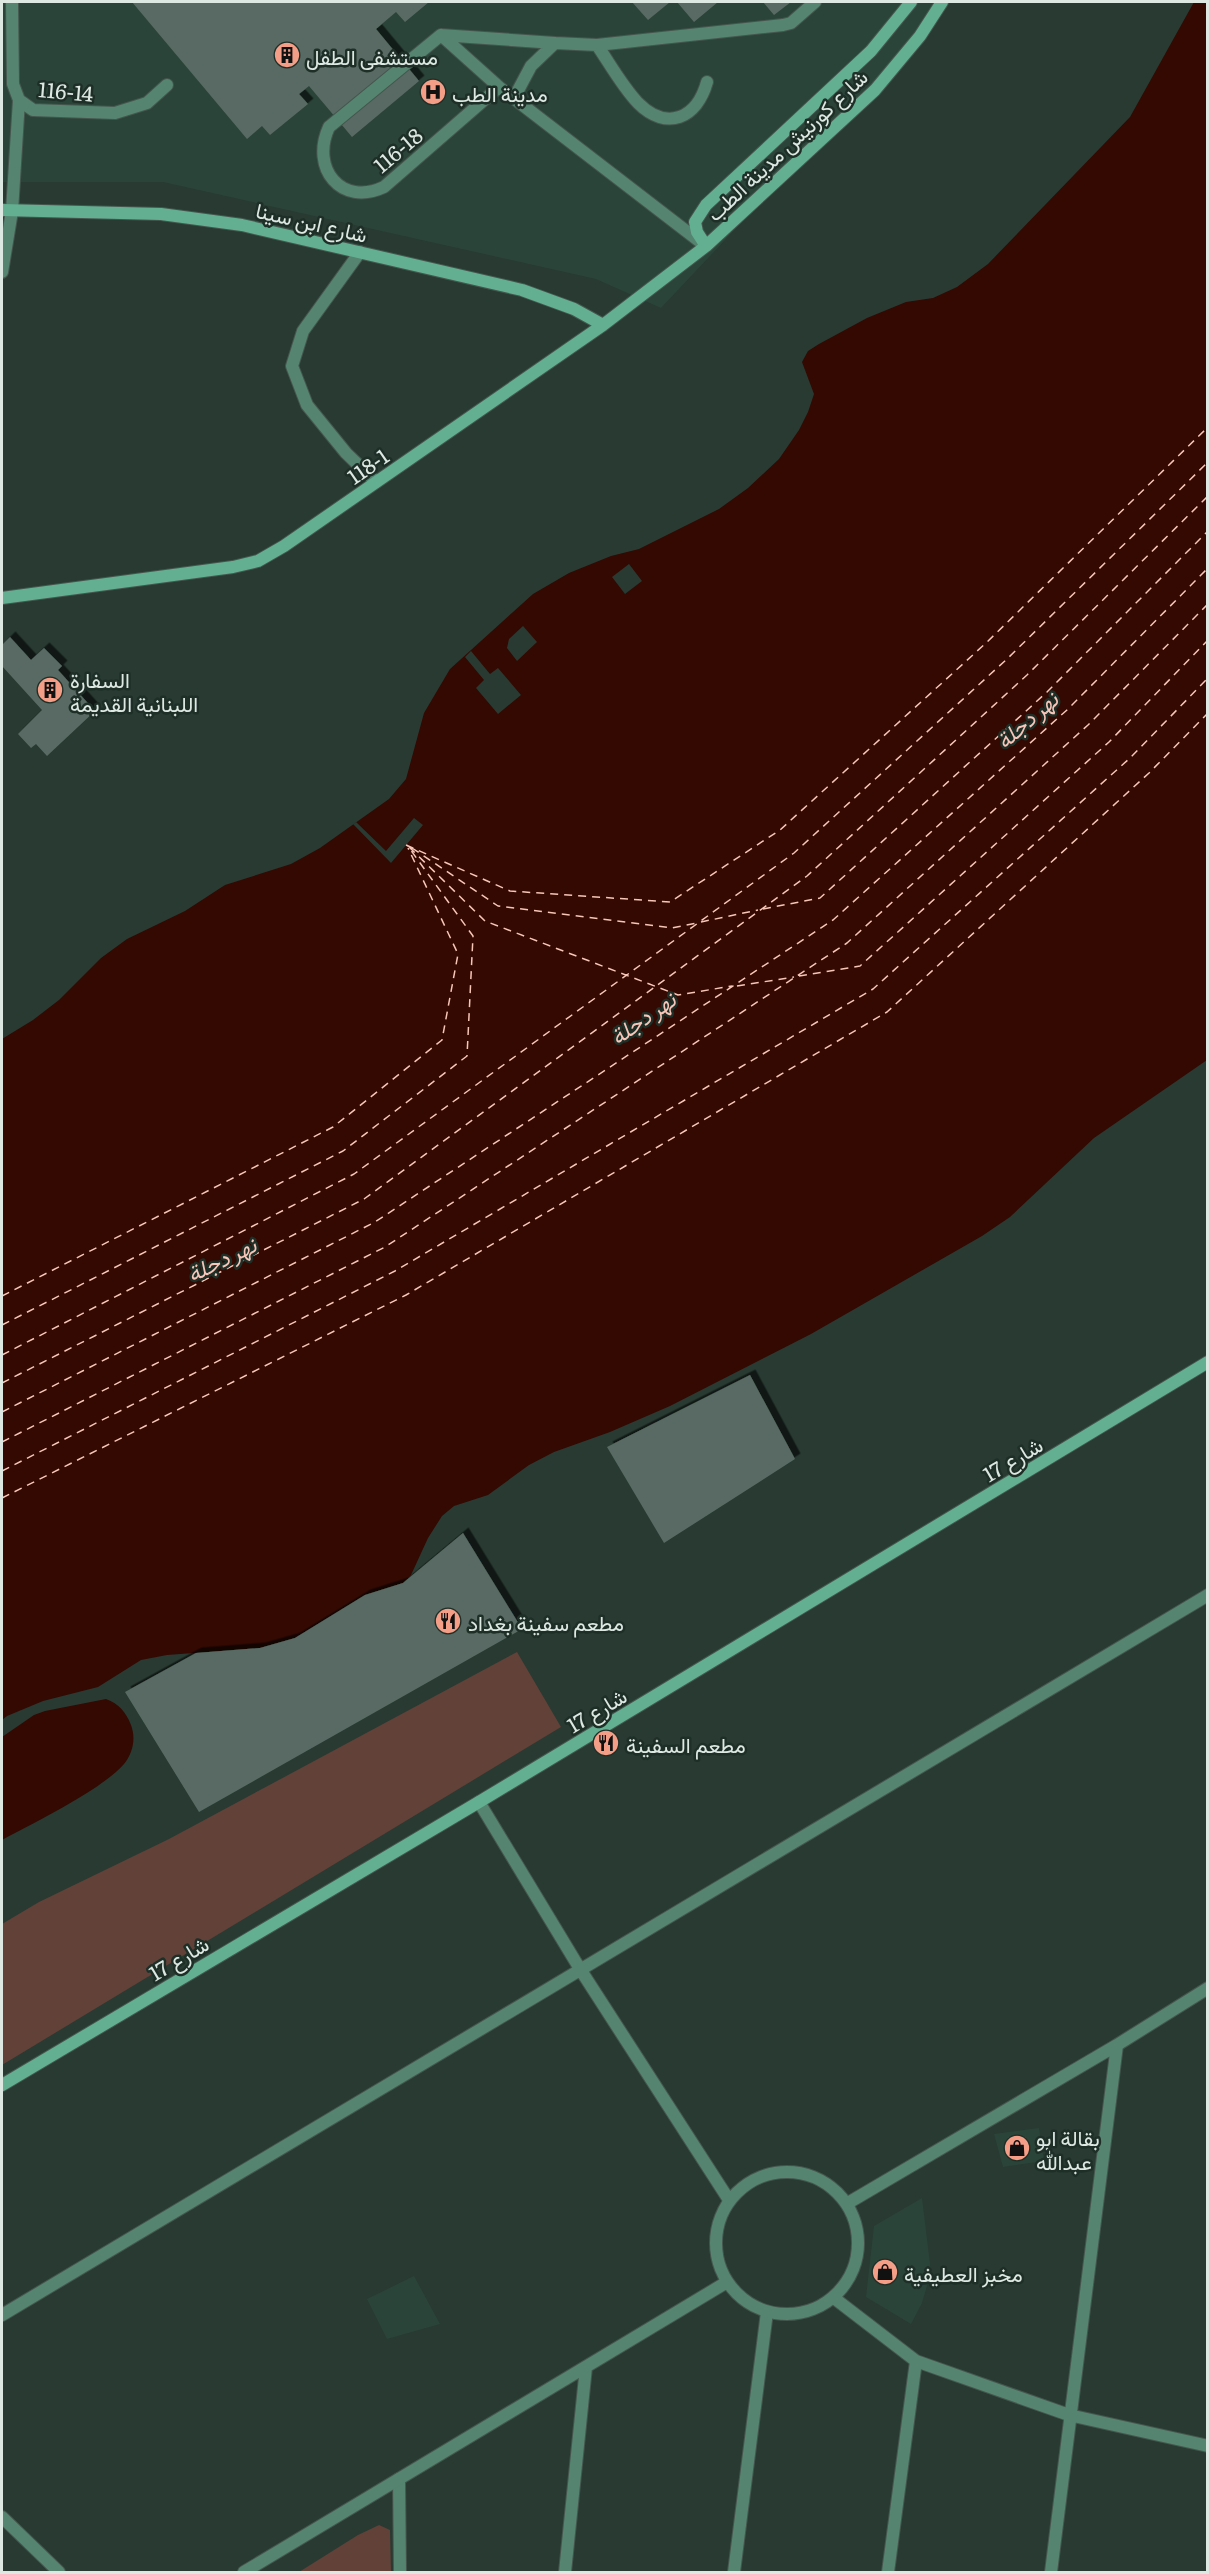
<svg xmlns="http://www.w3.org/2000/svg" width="1209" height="2574" viewBox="0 0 1209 2574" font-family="Literata,Vazirmatn,serif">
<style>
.built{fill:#2b4439}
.green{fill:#614138}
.water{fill:#330901}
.pier{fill:#283a32}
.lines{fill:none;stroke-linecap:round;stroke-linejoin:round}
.ferry{stroke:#f7c6b8;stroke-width:1.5;stroke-dasharray:8 6;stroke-linecap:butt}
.building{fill:#586b63;filter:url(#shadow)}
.lane-casing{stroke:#45564e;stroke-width:14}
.street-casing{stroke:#45564e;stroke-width:14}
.secondary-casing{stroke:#45564e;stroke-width:14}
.lane{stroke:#558471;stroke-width:12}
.street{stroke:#558471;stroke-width:12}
.secondary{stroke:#63af92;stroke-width:12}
.labels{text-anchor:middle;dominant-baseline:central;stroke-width:5;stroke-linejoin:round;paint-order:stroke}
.poi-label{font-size:21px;fill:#dde8e3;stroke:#1e2f28;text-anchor:start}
.street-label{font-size:21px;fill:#dde8e3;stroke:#1e2f28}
.water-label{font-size:22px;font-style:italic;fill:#f7c6b8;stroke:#1e2f28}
</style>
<defs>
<filter id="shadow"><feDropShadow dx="5.5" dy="-5.5" stdDeviation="0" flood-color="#0009"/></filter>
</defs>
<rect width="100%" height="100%" fill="#283a32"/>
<!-- built -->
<path class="built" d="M 2,2 L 949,2 L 661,308 L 596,279 L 163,182 L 2,182 Z
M 1039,2128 L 1044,2161 L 1003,2167 L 994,2134 Z
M 922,2198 L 931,2272 L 922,2303 L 911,2324 L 866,2297 L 874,2226 Z
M 414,2276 L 440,2324 L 387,2339 L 367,2299 Z"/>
<!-- green -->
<path class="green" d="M 517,1652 L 561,1727 L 2,2065 L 2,1924 L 39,1902 L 169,1839 Z
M 379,2525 L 390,2530 L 391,2572 L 299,2572 L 358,2535 Z"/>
<!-- water -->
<path class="water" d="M 1194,2 L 1207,2 L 1207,1060 L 1094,1138 L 1010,1217 L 982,1236 L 811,1334 L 670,1406 L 610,1432 L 554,1452 L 529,1465 L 488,1495 L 454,1506 L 442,1516 L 428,1538 L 411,1575 L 403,1583 L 365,1595 L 295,1638 L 260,1648 L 167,1655 L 141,1660 L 98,1687 L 43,1701 L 7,1716 L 2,1720 L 2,1039 L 33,1020 L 59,1000 L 101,958 L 127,939 L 185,911 L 225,885 L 291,864 L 320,848 L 389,799 L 406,779 L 424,713 L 450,669 L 533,594 L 569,573 L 611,556 L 639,549 L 719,509 L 748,488 L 779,459 L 799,430 L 808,412 L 814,394 L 802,362 L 808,351 L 819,344 L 867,318 L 906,302 L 933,298 L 957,287 L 988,264 L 1130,117 Z
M 106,1699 C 119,1704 126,1712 131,1725 C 136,1738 133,1753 124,1764 C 100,1791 35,1822 2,1840 L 2,1737 L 34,1715 L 45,1711 Z"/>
<!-- pier -->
<path class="pier" d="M 629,564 L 642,581 L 625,594 L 612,577 Z
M 523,626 L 537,642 L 517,661 L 507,648 L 509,639 Z
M 471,651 L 490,674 L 498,668 L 521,695 L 498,714 L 476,688 L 484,680 L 465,657 Z
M 414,818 L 423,825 L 391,863 L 353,824 L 356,822 L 386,851 Z"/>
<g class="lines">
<!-- ferry -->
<path class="ferry" d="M 406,845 L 510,891 L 670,902 L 780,830 L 986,643 L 1208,427
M 409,847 L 485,921 L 678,995 L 732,986
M 412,848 L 498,906 L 672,928 L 697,923
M 763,909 L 820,898 L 1047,692 L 1208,531
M 701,922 L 758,910
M 799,976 L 860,966 L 1109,742 L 1208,640
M 737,986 L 794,977
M 2,1296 L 333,1127 L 442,1040 L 458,954 L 408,848
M 2,1325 L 343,1151 L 467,1056 L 473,936 L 407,845
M 2,1355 L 354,1174 L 794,853 L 1007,659 L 1208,462
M 2,1383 L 364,1199 L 807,876 L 1027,675 L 1208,496
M 2,1412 L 375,1222 L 833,920 L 1068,709 L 1208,568
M 2,1442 L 385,1247 L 847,943 L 1088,725 L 1208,604
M 2,1471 L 395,1271 L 873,989 L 1130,758 L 1208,678
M 2,1498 L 406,1295 L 887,1012 L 1149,773 L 1208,713"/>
</g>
<!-- building -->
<path class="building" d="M 132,2 L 429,2 L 405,22 L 396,12 L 376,29 L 419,81 L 352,137 L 309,86 L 299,94 L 308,104 L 270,135 L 262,126 L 247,139 Z
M 632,2 L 670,2 L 648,20 Z
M 677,2 L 718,2 L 694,22 Z
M 763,2 L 791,2 L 774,15 Z
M 10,637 L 31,660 L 44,648 L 62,666 L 58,670 L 95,711 L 47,756 L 36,744 L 31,748 L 18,734 L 42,710 L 2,666 L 2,645 Z
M 750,1375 L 795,1459 L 664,1543 L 607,1447 Z
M 463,1533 L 522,1629 L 199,1812 L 125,1692 L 196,1653 L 260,1648 L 295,1638 L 365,1595 L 403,1583 Z"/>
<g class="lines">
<!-- lane casing -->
<g class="lane-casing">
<path id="lane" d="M 441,35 L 555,43
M 597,45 C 610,64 622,86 638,103 C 667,132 697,118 707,82
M 499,87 L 384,187 C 341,207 310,168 329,127 L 441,35 L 499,87 L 703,244
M 514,98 L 531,66 L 555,43 L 597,45 L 783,25 L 791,23 L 815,2
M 360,252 L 303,331 L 292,366 L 307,405 L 346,453 L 376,482
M 2,272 L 12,211
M 399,2479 L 400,2572"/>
</g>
<!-- street casing -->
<g class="street-casing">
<path id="street" d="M 12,2 L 13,84 L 19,100 L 33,110 L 115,113 L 147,103 L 167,85
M 12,211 L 19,100
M 479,1802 L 580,1969 L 729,2200
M716 2243a71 71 0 1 1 142 0a71 71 0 1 1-142 0Z
M 848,2203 L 1117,2045 L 1208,1988
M 834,2298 L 916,2361 L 1069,2415 L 1208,2446
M 2,2315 L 1208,1595
M 2,2517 L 59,2572
M 244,2572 L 727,2282
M 565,2572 L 586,2367
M 734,2572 L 767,2312
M 888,2572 L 916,2361
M 1051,2572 L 1117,2045"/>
</g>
<!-- secondary casing -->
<g class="secondary-casing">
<path id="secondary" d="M 2,210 L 161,214 L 242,225 L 522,290 L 574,309 L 603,325
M 706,246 L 697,232 L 695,222 L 706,205 L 871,51 L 911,2
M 2,598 L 233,567 L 258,561 L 284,546 L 603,325 L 706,246 L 875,90 L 920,36 L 942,2
M 2,2085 L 479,1802 L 1208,1362"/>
</g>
<!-- lane -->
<use href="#lane" class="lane"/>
<!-- street -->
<use href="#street" class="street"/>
<!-- secondary -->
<use href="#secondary" class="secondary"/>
</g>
<!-- icons -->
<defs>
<g id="building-disc" transform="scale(1.35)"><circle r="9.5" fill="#f49e87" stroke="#1e2f28"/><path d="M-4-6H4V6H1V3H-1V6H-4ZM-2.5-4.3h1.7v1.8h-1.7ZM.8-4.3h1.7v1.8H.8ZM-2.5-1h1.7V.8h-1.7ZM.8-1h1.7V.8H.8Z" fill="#111"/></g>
<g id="hospital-disc" transform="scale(1.35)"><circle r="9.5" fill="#f49e87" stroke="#1e2f28"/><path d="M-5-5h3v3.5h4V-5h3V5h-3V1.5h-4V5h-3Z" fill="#111"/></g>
<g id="restaurant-disc" transform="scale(1.35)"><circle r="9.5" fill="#f49e87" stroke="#1e2f28"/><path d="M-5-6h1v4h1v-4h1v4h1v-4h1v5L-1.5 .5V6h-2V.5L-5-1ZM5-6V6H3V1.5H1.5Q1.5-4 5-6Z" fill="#111"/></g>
<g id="shop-disc" transform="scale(1.35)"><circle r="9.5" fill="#f49e87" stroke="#1e2f28"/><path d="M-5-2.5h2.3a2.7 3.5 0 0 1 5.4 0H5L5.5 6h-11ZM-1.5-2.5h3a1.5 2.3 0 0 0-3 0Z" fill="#111"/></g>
</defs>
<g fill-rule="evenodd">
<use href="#building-disc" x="287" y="55"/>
<use href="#hospital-disc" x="433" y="92"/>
<use href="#building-disc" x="50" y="690"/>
<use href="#restaurant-disc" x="448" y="1621"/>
<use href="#restaurant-disc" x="606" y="1743"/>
<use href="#shop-disc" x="1017" y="2148"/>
<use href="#shop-disc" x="885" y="2272"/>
</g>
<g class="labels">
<!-- poi labels -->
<g class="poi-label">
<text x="306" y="55">مستشفى الطفل</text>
<text x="452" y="92">مدينة الطب</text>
<text x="70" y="678">السفارة<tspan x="70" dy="24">اللبنانية القديمة</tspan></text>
<text x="468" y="1621">مطعم سفينة بغداد</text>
<text x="626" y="1743">مطعم السفينة</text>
<text x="1036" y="2136">بقالة ابو<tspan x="1036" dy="24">عبدالله</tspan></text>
<text x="904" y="2272">مخبز العطيفية</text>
</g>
<!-- street labels -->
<g class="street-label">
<text transform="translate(66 90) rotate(5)">116-14</text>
<text transform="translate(786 144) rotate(-43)">شارع كورنيش مدينة الطب</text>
<text transform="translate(397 149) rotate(-40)">116-18</text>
<text transform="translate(312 221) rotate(13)">شارع ابن سينا</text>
<text transform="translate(367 465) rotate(-35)">118-1</text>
<text transform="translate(1012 1458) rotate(-31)">شارع 17</text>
<text transform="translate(596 1709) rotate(-31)">شارع 17</text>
<text transform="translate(178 1957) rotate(-31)">شارع 17</text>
</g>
<!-- water labels -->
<g class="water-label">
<text transform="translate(1026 719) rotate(-41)">نهر دجلة</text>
<text transform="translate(642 1017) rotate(-35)">نهر دجلة</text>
<text transform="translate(221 1258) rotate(-26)">نهر دجلة</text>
</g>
</g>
<!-- border -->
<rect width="1209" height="2574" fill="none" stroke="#dde8e3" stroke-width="6"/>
</svg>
